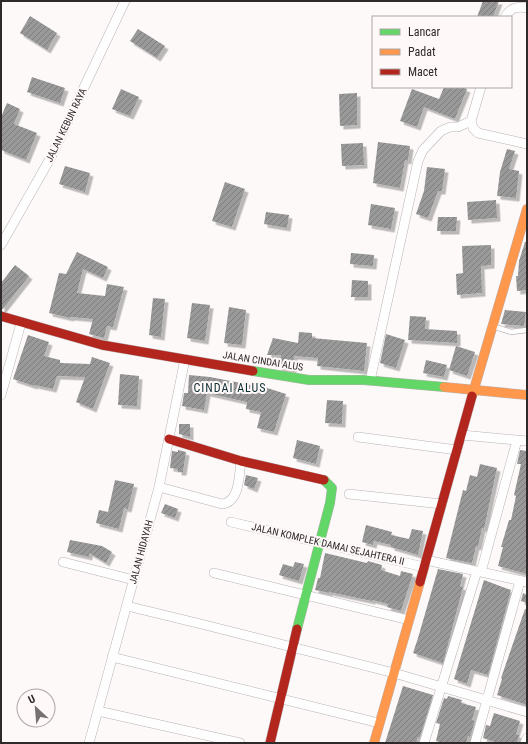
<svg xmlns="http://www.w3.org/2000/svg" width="528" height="744" viewBox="0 0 528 744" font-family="'Roboto Condensed',sans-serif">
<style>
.building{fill:url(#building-hatch);filter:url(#shadow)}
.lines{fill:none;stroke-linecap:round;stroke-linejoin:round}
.lane-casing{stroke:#b8b3b4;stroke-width:6}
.street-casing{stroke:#b8b3b4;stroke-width:10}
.fast-casing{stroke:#b8b3b4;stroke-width:10}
.slow-casing{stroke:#b8b3b4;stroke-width:10}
.jam-casing{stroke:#b8b3b4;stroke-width:10}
.lane{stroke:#fffefe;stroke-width:4.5}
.street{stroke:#fffefe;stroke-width:9}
.fast{stroke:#63d668;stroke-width:9}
.slow{stroke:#ff974d;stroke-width:9}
.jam{stroke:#b3261e;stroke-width:9}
.labels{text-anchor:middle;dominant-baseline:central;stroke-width:4;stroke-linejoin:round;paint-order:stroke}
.street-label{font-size:10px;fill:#2e2a2a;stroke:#fff8f8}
.quarter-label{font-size:12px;letter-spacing:1px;fill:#0b2e33;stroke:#fff8f8}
</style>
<defs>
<pattern id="building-hatch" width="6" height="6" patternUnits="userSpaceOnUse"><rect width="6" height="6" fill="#999"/><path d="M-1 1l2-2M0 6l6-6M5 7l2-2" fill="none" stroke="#7d7d7d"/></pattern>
<filter id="shadow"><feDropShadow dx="3.5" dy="3.5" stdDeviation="0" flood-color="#0004"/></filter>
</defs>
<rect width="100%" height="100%" fill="#fef9f9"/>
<!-- building -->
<path class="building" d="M 483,1 L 499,1 L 493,17 L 477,17 Z
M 30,16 L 57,33 L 47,50 L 20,33 Z
M 138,29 L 165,46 L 157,58 L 130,41 Z
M 32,77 L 65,88 L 60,103 L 27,92 Z
M 444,87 L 462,87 L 467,89 L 455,119 L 424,107 L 417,127 L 400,121 L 412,89 L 439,99 Z
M 121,89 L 139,97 L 130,116 L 112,109 Z
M 357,93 L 357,125 L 340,126 L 339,94 Z
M 7,103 L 20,109 L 14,124 L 37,133 L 26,160 L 1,150 L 1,117 Z
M 378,142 L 410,146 L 408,161 L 405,160 L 400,188 L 373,183 Z
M 363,143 L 364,165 L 342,166 L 341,144 Z
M 507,149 L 515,151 L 509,169 L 519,171 L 516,198 L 497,196 L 500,172 Z
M 65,166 L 90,173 L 85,192 L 59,184 Z
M 427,167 L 445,169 L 442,191 L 438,191 L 428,218 L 416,214 L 424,191 Z
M 225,182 L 245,189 L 232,227 L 212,221 Z
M 496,200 L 497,218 L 468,220 L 467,202 Z
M 371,204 L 395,208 L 391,229 L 368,225 Z
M 266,212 L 289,215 L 287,228 L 264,224 Z
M 438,217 L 457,217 L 456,231 L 437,231 Z
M 525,242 L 527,242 L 527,290 L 517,291 L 516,276 L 518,276 L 519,261 Z
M 491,245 L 491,265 L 481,266 L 482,293 L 457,295 L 456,274 L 463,273 L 462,246 Z
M 77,252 L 108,267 L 103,278 L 83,269 L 77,293 L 105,296 L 107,284 L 124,287 L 113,327 L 107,326 L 104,338 L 89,334 L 93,319 L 71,317 L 70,318 L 49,313 L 59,273 L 66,274 Z
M 351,253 L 374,255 L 373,266 L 350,264 Z
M 15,265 L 29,276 L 3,309 L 1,309 L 1,283 Z
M 352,280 L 368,281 L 368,297 L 351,297 Z
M 153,298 L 165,299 L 161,337 L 149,335 Z
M 192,303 L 210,305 L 205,341 L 187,338 Z
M 229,307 L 246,310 L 242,345 L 224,343 Z
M 505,310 L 526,312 L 524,326 L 501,324 Z
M 410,316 L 426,317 L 425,329 L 457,331 L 457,343 L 408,340 Z
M 299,332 L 312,333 L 312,338 L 367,343 L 364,371 L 317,366 L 318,358 L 294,356 L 293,370 L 278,367 L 281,355 L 267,355 L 273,338 L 298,343 Z
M 386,334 L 405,340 L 396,368 L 380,363 Z
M 28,335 L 49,342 L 44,356 L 60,360 L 60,363 L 90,364 L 92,357 L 110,363 L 93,409 L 76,402 L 85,377 L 57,376 L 53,389 L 34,385 L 34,386 L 13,379 Z
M 456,346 L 475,352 L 467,376 L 449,370 Z
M 426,360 L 447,365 L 444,377 L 423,373 Z
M 120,374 L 139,376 L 137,406 L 118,405 Z
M 189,375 L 210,377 L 251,385 L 251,383 L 264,385 L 264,387 L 286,394 L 274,432 L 257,428 L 261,412 L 246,409 L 247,402 L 207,393 L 204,410 L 182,406 L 184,393 L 188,393 Z
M 327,400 L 343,401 L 342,424 L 325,423 Z
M 179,424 L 190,424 L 190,437 L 179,434 Z
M 297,440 L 320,446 L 316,464 L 293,458 Z
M 178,450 L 186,452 L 183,472 L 178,472 L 178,469 L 170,468 L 172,451 L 178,452 Z
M 520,450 L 527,451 L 527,574 L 498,566 L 503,547 L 501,547 L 509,520 L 511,520 L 516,496 L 514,495 L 521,464 L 517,464 Z
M 480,464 L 497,468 L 484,529 L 482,528 L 478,547 L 476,546 L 472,563 L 446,558 L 463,490 L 466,491 L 470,475 L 477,477 Z
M 246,475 L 258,478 L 254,489 L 244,485 Z
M 115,480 L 134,484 L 128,509 L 124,508 L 119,529 L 96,523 L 99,510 L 108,512 Z
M 165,504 L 178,509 L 175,518 L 161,513 Z
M 366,525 L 392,532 L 391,535 L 409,539 L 412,529 L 423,531 L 418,555 L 391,547 L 391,545 L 374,541 L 373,545 L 362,542 Z
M 70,540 L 102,546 L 112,552 L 106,563 L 89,553 L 89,557 L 67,552 Z
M 325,553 L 367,563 L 368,561 L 382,565 L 381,570 L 400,576 L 401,571 L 413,574 L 401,611 L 387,607 L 388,604 L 372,600 L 372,601 L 329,592 L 329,593 L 315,590 L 318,578 L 320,578 Z
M 295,562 L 304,564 L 299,581 L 279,575 L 283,564 L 293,567 Z
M 438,569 L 463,574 L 460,586 L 463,587 L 443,663 L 413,653 L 418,638 Z
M 484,580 L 511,590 L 488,675 L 471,670 L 467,684 L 454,679 Z
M 523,593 L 527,595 L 527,603 L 521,601 Z
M 525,609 L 527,609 L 527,705 L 497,695 L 502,679 L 501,678 Z
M 403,686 L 433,695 L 420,737 L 418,737 L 416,743 L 385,743 Z
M 448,696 L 462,700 L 461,703 L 476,707 L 472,720 L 475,721 L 470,737 L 468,736 L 466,743 L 442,743 L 436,741 L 440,724 L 436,723 L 444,698 L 447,699 Z
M 494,713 L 520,721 L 516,734 L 519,735 L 517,743 L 498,743 L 483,738 L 486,725 L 490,726 Z"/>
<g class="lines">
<!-- lane casing -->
<g class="lane-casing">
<path id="lane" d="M 492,326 L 511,332 L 527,330"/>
</g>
<!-- street casing -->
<g class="street-casing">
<path id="street" d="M 505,17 C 510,8 517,6 527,8
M 481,87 L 471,121 L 473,128 L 478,133 L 527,144
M 1,245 L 51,157 L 125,1
M 370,381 L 418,161 L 423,150 L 441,131 L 450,127 L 458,127 L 471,121
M 1,395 L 21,323
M 462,435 L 527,441
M 358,437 L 457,450
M 159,487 L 222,504 C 240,502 239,475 241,461
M 349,494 L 442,504
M 231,522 L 424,567
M 426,560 L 527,582
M 63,562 L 134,580
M 481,572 L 517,440
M 214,573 L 409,620
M 127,606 L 205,625 L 394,673 L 527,712
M 112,657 L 379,723
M 98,711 L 240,743
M 89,743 L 159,487 L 185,359
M 424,743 L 477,571
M 475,743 L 520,581
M 525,743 L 527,738"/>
</g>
<!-- fast casing -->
<g class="fast-casing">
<path id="fast" d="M 253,371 L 309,380 L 364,380 L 444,387
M 297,629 L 330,503 L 332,488 L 324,480"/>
</g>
<!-- slow casing -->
<g class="slow-casing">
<path id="slow" d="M 444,387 L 527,395
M 472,396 L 527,209
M 374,743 L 420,582"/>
</g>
<!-- jam casing -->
<g class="jam-casing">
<path id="jam" d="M 1,316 L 102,345 L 253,371
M 169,439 L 241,461 L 324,480
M 420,582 L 472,396
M 270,743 L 297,629"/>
</g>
<!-- lane -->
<use href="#lane" class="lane"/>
<!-- street -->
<use href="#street" class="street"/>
<!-- fast -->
<use href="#fast" class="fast"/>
<!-- slow -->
<use href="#slow" class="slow"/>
<!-- jam -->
<use href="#jam" class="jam"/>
</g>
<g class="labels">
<!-- street labels -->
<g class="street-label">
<text transform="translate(66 125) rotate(-64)">JALAN KEBUN RAYA</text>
<text transform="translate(263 361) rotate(9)">JALAN CINDAI ALUS</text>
<text transform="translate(328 544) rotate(13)">JALAN KOMPLEK DAMAI SEJAHTERA II</text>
<text transform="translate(141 552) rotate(-75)">JALAN HIDAYAH</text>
</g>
<!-- quarter labels -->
<g class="quarter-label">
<text x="230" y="388">CINDAI ALUS</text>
</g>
</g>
<!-- border -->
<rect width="528" height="744" fill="none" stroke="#2e2a2a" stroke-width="4"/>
<!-- legend -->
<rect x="372" y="16" width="140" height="72" fill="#fff8f8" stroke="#aba6a6"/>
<rect x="380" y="29" width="20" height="6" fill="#63d668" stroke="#aba6a6"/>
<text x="408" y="36" font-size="12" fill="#2e2a2a">Lancar</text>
<rect x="380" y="49" width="20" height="6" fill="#ff974d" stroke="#aba6a6"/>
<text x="408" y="56" font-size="12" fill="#2e2a2a">Padat</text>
<rect x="380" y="69" width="20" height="6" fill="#b3261e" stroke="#aba6a6"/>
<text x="408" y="76" font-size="12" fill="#2e2a2a">Macet</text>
<!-- north arrow -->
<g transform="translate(36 708) rotate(334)"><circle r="19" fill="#fff8f8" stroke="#aba6a6"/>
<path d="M0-3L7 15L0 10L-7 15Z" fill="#777272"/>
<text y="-6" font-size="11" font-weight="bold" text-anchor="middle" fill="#2e2a2a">U</text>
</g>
</svg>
